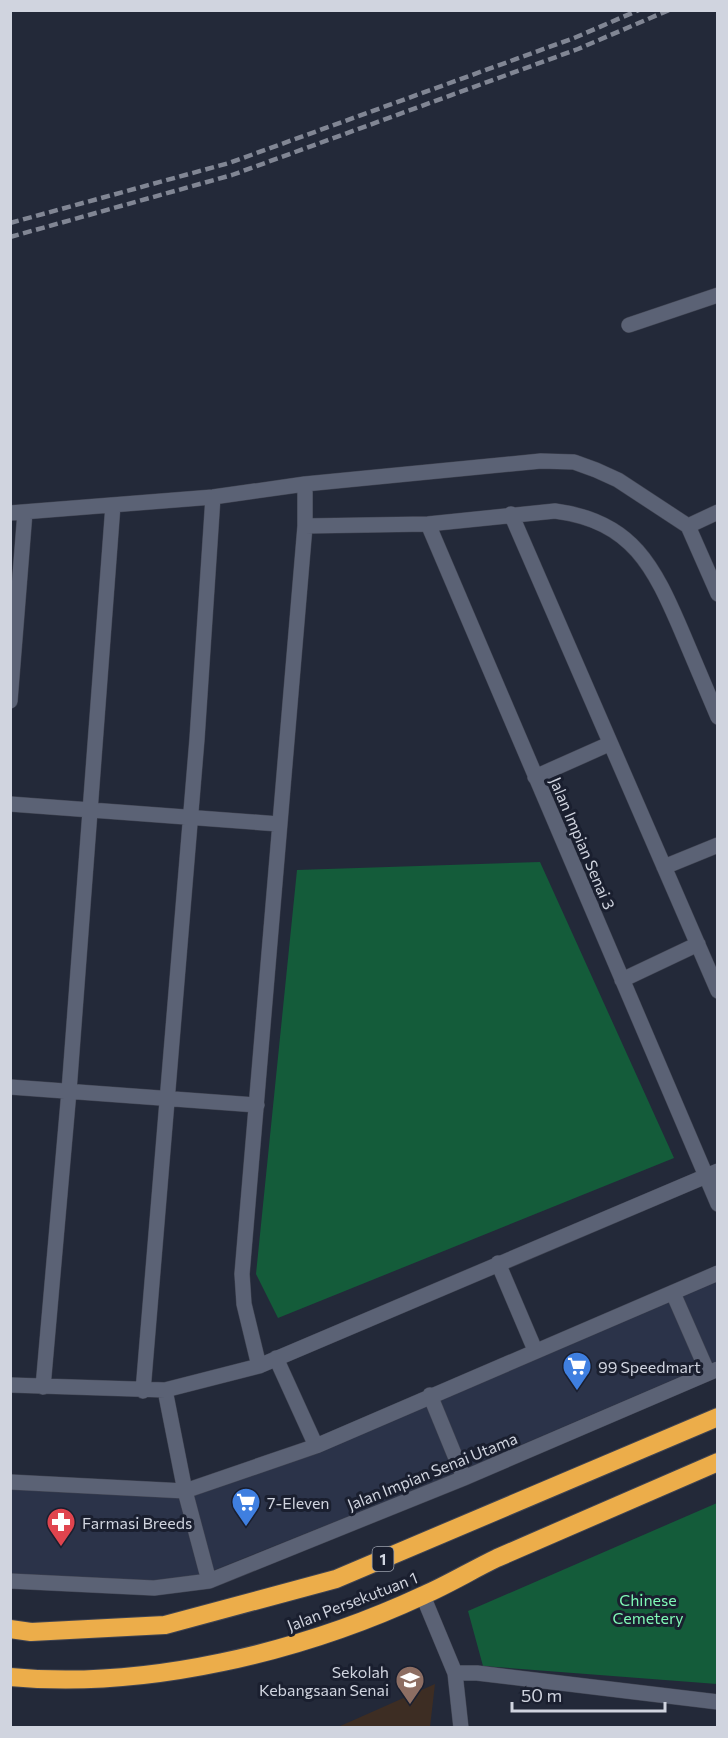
<svg xmlns="http://www.w3.org/2000/svg" width="728" height="1738" viewBox="0 0 728 1738" font-family="Commissioner,sans-serif">
<style>
.built{fill:#2b3349}
.education{fill:#3d2d23}
.green{fill:#145c3a}
.lines{fill:none;stroke-linecap:round;stroke-linejoin:round}
.minor-casing{stroke:#404452;stroke-width:16}
.highway-casing{stroke:#404452;stroke-width:20}
.minor{stroke:#5b6275;stroke-width:15}
.highway{stroke:#ecad4a;stroke-width:18}
.rail{stroke:#818694;stroke-width:4.5;stroke-dasharray:9 4.5;stroke-linecap:butt}
.labels{text-anchor:middle;dominant-baseline:central;stroke-width:6;stroke-linejoin:round;paint-order:stroke}
.shield{fill:#1a1f2f;stroke:#999eaa;stroke-width:1.5}
.shield-label{font-size:15px;font-weight:bold;fill:#d0d4df}
.street-label{font-size:16px;fill:#d0d4df;stroke:#1a1f2f}
.poi-label{font-size:16px;fill:#d0d4df;stroke:#1a1f2f;text-anchor:start}
.park-label{font-size:16px;fill:#7ff8b6;stroke:#1a1f2f}
</style>
<rect width="100%" height="100%" fill="#232939"/>
<!-- built -->
<path class="built" d="M 717,1279 L 717,1361 L 451,1475 L 202,1575 L 149,1581 L 11,1575 L 11,1486 L 183,1496 Z"/>
<!-- education -->
<path class="education" d="M 435,1684 L 430,1727 L 338,1727 Z"/>
<!-- green -->
<path class="green" d="M 540,862 L 674,1158 L 278,1318 L 256,1274 L 297,870 Z
M 717,1503 L 717,1684 L 483,1666 L 468,1611 Z"/>
<g class="lines">
<!-- minor casing -->
<g class="minor-casing">
<path id="minor" d="M 629,325 L 718,295
M 10,513 L 213,497 L 305,484 L 541,461 L 574,462 L 596,470 L 618,480 L 688,526 L 718,594
M 511,514 L 718,991
M 428,524 L 718,1204
M 305,526 L 428,524 L 555,511 C 633,521 654,567 682,632 C 694,660 706,688 718,717
M 688,526 L 718,512
M 10,701 L 25,512
M 535,777 L 609,744
M 10,804 L 279,824
M 664,867 L 718,845
M 622,980 L 698,944
M 10,1087 L 257,1105
M 498,1263 L 535,1350
M 673,1293 L 708,1373
M 276,1358 L 316,1446
M 259,1366 L 244,1304 L 242,1274 L 305,526 L 305,484
M 10,1385 L 165,1390 L 259,1366 L 718,1171
M 43,1387 L 69,1091 L 113,505
M 165,1390 L 185,1491 L 209,1581
M 143,1391 L 197,739 L 213,497
M 430,1395 L 464,1478
M 10,1482 L 185,1491 L 316,1446 L 718,1273
M 10,1581 L 154,1588 L 209,1581 L 464,1478 L 718,1369
M 423,1596 L 455,1673 L 461,1728
M 455,1673 L 477,1673 L 718,1702"/>
</g>
<!-- highway casing -->
<g class="highway-casing">
<path id="highway" d="M 10,1629 L 31,1632 L 165,1625 L 336,1579 L 718,1417
M 10,1677 C 145,1690 302,1652 424,1595 C 449,1584 472,1570 497,1558 C 570,1526 644,1494 718,1462"/>
</g>
<!-- minor -->
<use href="#minor" class="minor"/>
<!-- highway -->
<use href="#highway" class="highway"/>
<!-- rail -->
<path class="rail" d="M 10,223 L 229,163 L 574,38 L 639,10
M 10,237 L 232,175 L 578,49 L 669,10"/>
</g>
<!-- icons -->
<defs>
<g id="supermarket-pin" transform="scale(1.5)"><path d="M0 17L-7.5 6A9.5 9.5 0 1 1 7.5 6Z" fill="#3f7fe0" stroke="#1a1f2f"/><path d="M-6-5.5h2.5l.6 2H6L4.5 2H-2.5L-4.4-4H-6ZM-1.5 3.2a1.3 1.3 0 1 0 .1 0ZM3 3.2a1.3 1.3 0 1 0 .1 0Z" fill="#fff"/></g>
<g id="pharmacy-pin" transform="scale(1.5)"><path d="M0 17L-7.5 6A9.5 9.5 0 1 1 7.5 6Z" fill="#e0444e" stroke="#1a1f2f"/><path d="M-2-6h4v4h4v4h-4v4h-4v-4h-4v-4h4Z" fill="#fff"/></g>
<g id="school-pin" transform="scale(1.5)"><path d="M0 17L-7.5 6A9.5 9.5 0 1 1 7.5 6Z" fill="#8d6e63" stroke="#1a1f2f"/><path d="M0-5L7-2L0 1L-7-2ZM-4 1L0 2.5L4 1V4Q0 6-4 4Z" fill="#fff"/></g>
</defs>
<g fill-rule="evenodd">
<use href="#supermarket-pin" x="577" y="1366"/>
<use href="#supermarket-pin" x="246" y="1502"/>
<use href="#pharmacy-pin" x="61" y="1522"/>
<use href="#school-pin" x="410" y="1680"/>
</g>
<g class="labels">
<!-- shield labels -->
<rect class="shield" x="372.5" y="1547" width="21" height="24" rx="4.5"/>
<g class="shield-label">
<text x="383" y="1559">1</text>
</g>
<!-- street labels -->
<g class="street-label">
<text transform="translate(583 843) rotate(67)">Jalan Impian Senai 3</text>
<text transform="translate(432 1471) rotate(-22)">Jalan Impian Senai Utama</text>
<text transform="translate(352 1601) rotate(-21)">Jalan Persekutuan 1</text>
</g>
<!-- poi labels -->
<g class="poi-label">
<text x="598" y="1366">99 Speedmart</text>
<text x="267" y="1502">7-Eleven</text>
<text x="82" y="1522">Farmasi Breeds</text>
<text x="389" y="1671" text-anchor="end">Sekolah<tspan x="389" dy="18">Kebangsaan Senai</tspan></text>
</g>
<!-- park labels -->
<g class="park-label">
<text x="648" y="1599">Chinese<tspan x="648" dy="18">Cemetery</tspan></text>
</g>
</g>
<!-- border -->
<rect width="728" height="1738" fill="none" stroke="#d0d4df" stroke-width="24"/>
<!-- scale -->
<path d="M512 1702v9h153v-9" fill="none" stroke="#d0d4df" stroke-width="3"/>
<text x="521" y="1702" font-size="18" fill="#d0d4df" stroke="#1a1f2f" stroke-width="4.5" paint-order="stroke">50 m</text>
</svg>
